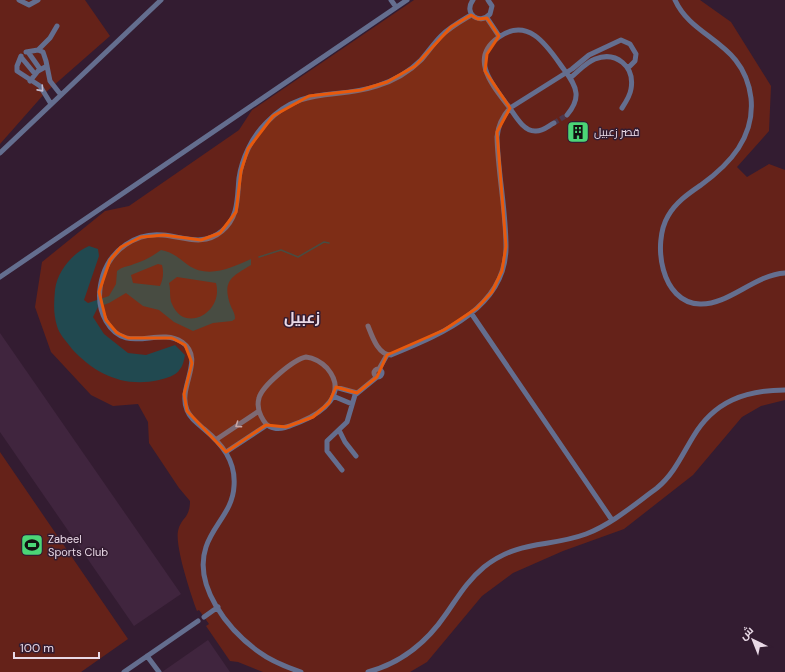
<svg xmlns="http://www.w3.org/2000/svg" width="785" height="672" viewBox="0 0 785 672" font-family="'DM Sans',Cairo,sans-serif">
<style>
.built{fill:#40253e}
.green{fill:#652219}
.water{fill:#214950;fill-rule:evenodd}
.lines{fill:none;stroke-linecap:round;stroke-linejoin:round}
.stream{stroke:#214950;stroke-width:1.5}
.street-tunnel{stroke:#4e384c;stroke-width:5;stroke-dasharray:5 2.5;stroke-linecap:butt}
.street{stroke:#646e8f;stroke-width:5}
.oneway{stroke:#c1b9cc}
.marked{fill:#e8590c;fill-opacity:0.2;stroke:#e8590c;stroke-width:3;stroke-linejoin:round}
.labels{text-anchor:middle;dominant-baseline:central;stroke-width:3;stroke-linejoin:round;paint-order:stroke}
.poi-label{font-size:11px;fill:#e9d9e6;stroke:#331c31;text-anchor:start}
.district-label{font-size:15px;font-weight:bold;fill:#e9d9e6;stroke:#331c31}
</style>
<rect width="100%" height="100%" fill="#331c31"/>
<!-- built -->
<path class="built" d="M 0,333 L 181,594 L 134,626 L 0,432 Z
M 208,640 L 230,672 L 162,672 Z"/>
<!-- green -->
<path class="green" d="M 0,0 L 85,0 L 110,36 L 45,93 L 0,144 Z
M 414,0 L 700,0 L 731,22 L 771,86 L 769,131 L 737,167 L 747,177 L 769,164 L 785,170 L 785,400 L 761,406 L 742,417 L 693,475 L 624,529 L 563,551 L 513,573 L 482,596 L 427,662 L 410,672 L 263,672 L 238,662 L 230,661 L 206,626 L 209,624 L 199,610 L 197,611 C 191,595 175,547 178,531 C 181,517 190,519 190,501 L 179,488 L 149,443 L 148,422 L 138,404 L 113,406 L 91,395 L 51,352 L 35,307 L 42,262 L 105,211 L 129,206 L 239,130 L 252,110 Z
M 0,452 L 128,639 L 81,672 L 0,672 Z"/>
<!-- water -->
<path class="water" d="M 89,246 L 98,249 L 99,256 L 84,300 L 88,303 L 109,296 L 116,284 L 117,271 C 123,266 127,267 134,264 C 144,261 153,256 161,250 C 172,252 179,258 188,265 C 208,279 231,268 251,259 L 251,265 C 233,276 222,280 230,304 C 232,310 235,312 235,319 L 232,321 L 213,323 L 193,331 L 174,322 L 159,310 L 143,306 L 126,293 L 109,303 L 98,307 L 93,317 L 104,334 L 128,353 L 146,355 L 175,345 L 185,355 C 184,360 183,366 180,369 C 176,376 166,378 159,380 C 124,388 95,374 72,349 C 67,342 59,334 57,326 C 53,313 54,302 55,290 C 57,272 72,253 89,246 ZM 158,264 L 162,265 C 164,273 163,279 160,286 L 133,283 L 131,275 ZM 177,277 L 216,283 C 224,313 184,334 172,304 C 169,298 171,290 169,283 Z"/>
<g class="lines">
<!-- stream -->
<path class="stream" d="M 259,257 L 281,250 L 298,257 L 324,242 L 329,243"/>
<!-- street-tunnel -->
<path class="street-tunnel" d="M 554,123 L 567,115"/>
<!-- street -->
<path class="street" d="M 19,0 L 29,5 L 38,0
M 391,0 L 396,7
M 473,0 C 463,13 479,26 490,14 L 492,6 L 488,0
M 675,0 C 693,40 744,41 751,98 C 755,137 730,164 701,185 C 688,194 676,202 668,216 C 652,243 661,303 700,304 C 729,305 754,275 785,273
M 487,18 L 499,36
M 38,50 L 50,38 L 57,26
M 26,52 L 38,50 L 43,52 L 46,61 L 50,81 L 61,95
M 28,52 L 40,69
M 21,56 L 17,66 L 17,71 L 40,86 L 51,104
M 21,57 L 35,74
M 570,78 C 578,72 585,63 595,59 C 616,51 635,66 631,89 C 630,96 626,102 622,108
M 30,81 L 38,71 L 47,66
M 554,123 C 548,126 542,132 535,131 C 523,131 515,115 509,107 C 493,86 468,58 499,37 C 527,17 546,44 560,64 C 566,73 575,82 576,93 C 577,102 572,109 567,115
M 0,153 L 161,0
M 0,277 L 407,0
M 471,313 L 612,520
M 368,326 C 372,336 378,355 391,355 C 439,335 506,309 506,247 C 506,210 498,174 497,137 C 498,126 502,117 510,108 L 572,69 L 589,55 L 621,40 L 630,44 L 636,54 L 635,61 L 628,68
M 306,357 C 315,358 321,362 327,368 C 349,394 322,413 300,422 C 292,425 283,430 274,428 C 267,427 264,422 261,416 C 258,410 257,405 259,398 C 262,386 294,359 306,357 Z
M374 373a4 4 0 1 1 8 0a4 4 0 1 1-8 0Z
M 379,369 L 387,355
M 335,387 L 357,393
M 333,396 L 352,404
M 339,430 L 345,442 L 356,456
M 217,439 L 259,411
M 226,452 L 267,425
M 342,470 L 327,451 L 327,441 L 347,422 L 355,395 L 377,377
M 204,617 L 218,607
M 147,656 L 159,672
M 124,672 L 198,621
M 301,672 C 286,667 271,661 259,652 C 228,630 193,586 206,547 C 213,525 233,511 234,486 C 236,461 222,444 204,429 C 197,423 190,418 187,410 C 177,387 206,359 182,342 C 158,326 126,356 106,321 C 98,307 98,291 103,275 C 111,250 136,232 163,235 C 184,237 203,247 222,231 C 239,217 237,198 239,178 C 242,158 252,137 266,123 C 302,85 335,100 377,86 C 393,81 409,72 421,60 C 428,52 434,43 441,36 C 450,27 461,21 471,15
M 368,672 C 401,663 427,642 446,614 C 458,597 467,581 484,567 C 520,539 548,548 586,534 C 612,524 635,504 657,488 C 674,474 682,455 693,437 C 714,401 746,390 785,390"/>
</g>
<!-- one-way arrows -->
<defs><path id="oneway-chevron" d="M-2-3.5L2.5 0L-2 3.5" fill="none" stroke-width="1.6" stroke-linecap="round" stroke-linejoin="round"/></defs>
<g class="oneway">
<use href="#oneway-chevron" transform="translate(41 89) rotate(48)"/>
<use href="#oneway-chevron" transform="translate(238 425) rotate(146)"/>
</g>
<!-- marked area -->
<path class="marked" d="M 471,15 L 478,19 L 487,18 L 499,36 L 487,54 L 485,71 L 510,108 L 497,132 L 506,246 L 502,271 L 492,292 L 477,308 L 444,330 L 387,355 L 377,377 L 357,393 L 336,387 L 329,403 L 313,417 L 286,427 L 266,425 L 226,452 L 187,411 L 184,394 L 192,363 L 185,345 L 172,338 L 128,338 L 117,333 L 106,320 L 99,292 L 110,260 L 121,247 L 141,237 L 164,235 L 201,240 L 220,233 L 236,212 L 241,171 L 248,149 L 273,116 L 309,96 L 361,90 L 387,82 L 415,66 L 451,27 Z"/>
<!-- icons -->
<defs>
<g id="building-square" transform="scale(1.15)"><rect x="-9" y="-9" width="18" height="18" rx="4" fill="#4bd677" stroke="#331c31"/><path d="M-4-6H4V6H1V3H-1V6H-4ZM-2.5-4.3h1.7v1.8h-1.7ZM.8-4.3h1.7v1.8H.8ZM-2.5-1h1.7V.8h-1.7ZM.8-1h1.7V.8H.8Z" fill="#111"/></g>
<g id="stadium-square" transform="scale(1.15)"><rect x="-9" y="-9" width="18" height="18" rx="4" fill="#4bd677" stroke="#331c31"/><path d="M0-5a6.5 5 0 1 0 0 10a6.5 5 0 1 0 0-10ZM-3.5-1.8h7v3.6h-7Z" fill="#111"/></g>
</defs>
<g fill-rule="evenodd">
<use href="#building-square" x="578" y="132"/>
<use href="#stadium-square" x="32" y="545"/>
</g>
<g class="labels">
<!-- poi labels -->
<g class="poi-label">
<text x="594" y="132">قصر زعبيل</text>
<text x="48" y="539">Zabeel<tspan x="48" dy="13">Sports Club</tspan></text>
</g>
<!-- district labels -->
<g class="district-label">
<text x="302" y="318">زعبيل</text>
</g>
</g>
<!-- north arrow -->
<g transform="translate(753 640) rotate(317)" stroke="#331c31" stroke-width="3" paint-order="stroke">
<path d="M0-3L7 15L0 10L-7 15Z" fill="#e9d9e6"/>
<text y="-6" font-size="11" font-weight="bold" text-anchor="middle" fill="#e9d9e6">ش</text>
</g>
<!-- scale -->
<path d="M14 652v6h85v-6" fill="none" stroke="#e9d9e6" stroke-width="2"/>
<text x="20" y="652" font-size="12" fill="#e9d9e6" stroke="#331c31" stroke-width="3" paint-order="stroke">100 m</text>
</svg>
